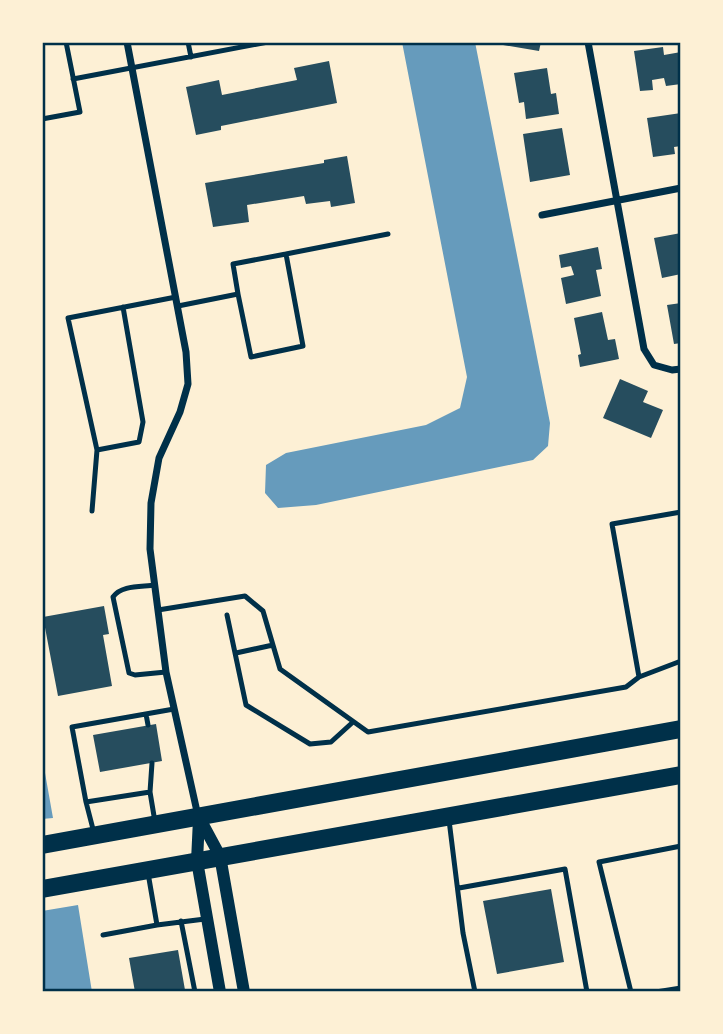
<svg xmlns="http://www.w3.org/2000/svg" width="723" height="1034" viewBox="0 0 723 1034" font-family="'Fira Sans',sans-serif">
<style>
.water{fill:#669bbc}
.building{fill:#264d5e}
.lines{fill:none;stroke-linecap:round;stroke-linejoin:round}
.service{stroke:#003049;stroke-width:5}
.minor{stroke:#003049;stroke-width:7}
.tertiary{stroke:#003049;stroke-width:12}
.primary{stroke:#003049;stroke-width:18}
.neatline{fill:none;stroke:#003049;stroke-width:2.5}
</style>
<rect width="100%" height="100%" fill="#fdf0d5"/>
<!-- water -->
<path class="water" d="M 402,42 L 475,42 L 550,423 L 548,446 L 533,460 L 316,505 L 278,508 L 265,493 L 266,465 L 286,453 L 426,425 L 460,408 L 467,377 Z
M 42,756 L 53,818 L 42,819 Z
M 78,905 L 92,992 L 42,992 L 42,911 Z"/>
<!-- building -->
<path class="building" d="M 504,42 L 541,42 L 539,51 L 503,45 Z
M 663,47 L 664,55 L 681,52 L 681,84 L 666,86 L 664,78 L 652,80 L 653,90 L 640,91 L 634,51 Z
M 329,61 L 337,103 L 221,126 L 221,130 L 196,135 L 186,87 L 219,80 L 222,95 L 297,80 L 294,68 Z
M 547,68 L 551,94 L 556,93 L 559,114 L 526,119 L 524,102 L 519,103 L 514,73 Z
M 681,113 L 681,146 L 674,147 L 675,154 L 653,157 L 647,118 Z
M 562,128 L 570,175 L 530,182 L 523,134 Z
M 347,156 L 355,203 L 331,207 L 330,201 L 306,204 L 304,196 L 247,205 L 249,222 L 213,227 L 205,183 L 324,163 L 324,160 Z
M 681,233 L 681,274 L 662,278 L 654,238 Z
M 598,247 L 602,269 L 596,270 L 601,296 L 566,304 L 561,278 L 574,275 L 571,266 L 561,268 L 559,255 Z
M 681,303 L 681,343 L 674,344 L 667,305 Z
M 602,312 L 608,340 L 615,339 L 619,359 L 580,367 L 578,355 L 581,354 L 574,318 Z
M 620,379 L 648,391 L 643,402 L 663,410 L 651,438 L 603,418 Z
M 104,606 L 109,634 L 103,635 L 112,686 L 58,696 L 43,617 Z
M 156,724 L 162,761 L 100,772 L 93,735 Z
M 551,889 L 564,962 L 497,974 L 483,901 Z
M 178,950 L 185,990 L 135,992 L 129,958 Z"/>
<g class="lines">
<!-- service -->
<path class="service" d="M 188,42 L 191,57
M 73,79 L 268,42
M 42,119 L 80,112 L 66,42
M 238,294 L 233,264 L 286,254
M 178,306 L 238,294 L 251,357 L 303,346 L 286,254 L 388,234
M 97,450 L 139,442 L 143,422 L 123,307
M 92,511 L 97,450 L 68,318 L 176,297
M 155,585 C 141,587 121,585 113,597 L 129,673 L 135,675 L 166,672
M 158,610 L 245,596 L 263,611 L 280,669 L 368,732 L 626,687 L 639,677 L 612,524 L 681,512
M 227,615 L 246,705 L 310,744 L 331,742 L 353,722
M 236,653 L 273,645
M 639,677 L 681,661
M 146,714 L 148,725
M 152,763 L 150,792 L 155,822
M 150,792 L 86,802 L 72,727 L 174,709
M 86,802 L 94,833
M 449,820 L 463,933 L 475,992
M 459,888 L 565,869 L 587,992
M 181,921 L 195,992
M 157,925 L 205,919
M 103,935 L 157,925 L 148,873
M 631,992 L 599,862 L 681,846
M 656,992 L 681,988"/>
<!-- minor -->
<path class="minor" d="M 127,42 L 186,352 L 188,384 L 180,412 L 159,458 L 151,503 L 150,549 L 166,672 L 198,816
M 588,42 L 644,349 L 654,365 L 672,370 L 681,369
M 542,215 L 681,188"/>
<!-- tertiary -->
<path class="tertiary" d="M 199,817 L 220,856 L 244,992
M 199,819 L 197,861 L 220,992"/>
<!-- primary -->
<path class="primary" d="M 42,845 L 681,729
M 42,889 L 681,775"/>
</g>
<!-- border -->
<rect width="723" height="1034" fill="none" stroke="#fdf0d5" stroke-width="88"/>
<rect x="44" y="44" width="635" height="946" class="neatline"/>
</svg>
